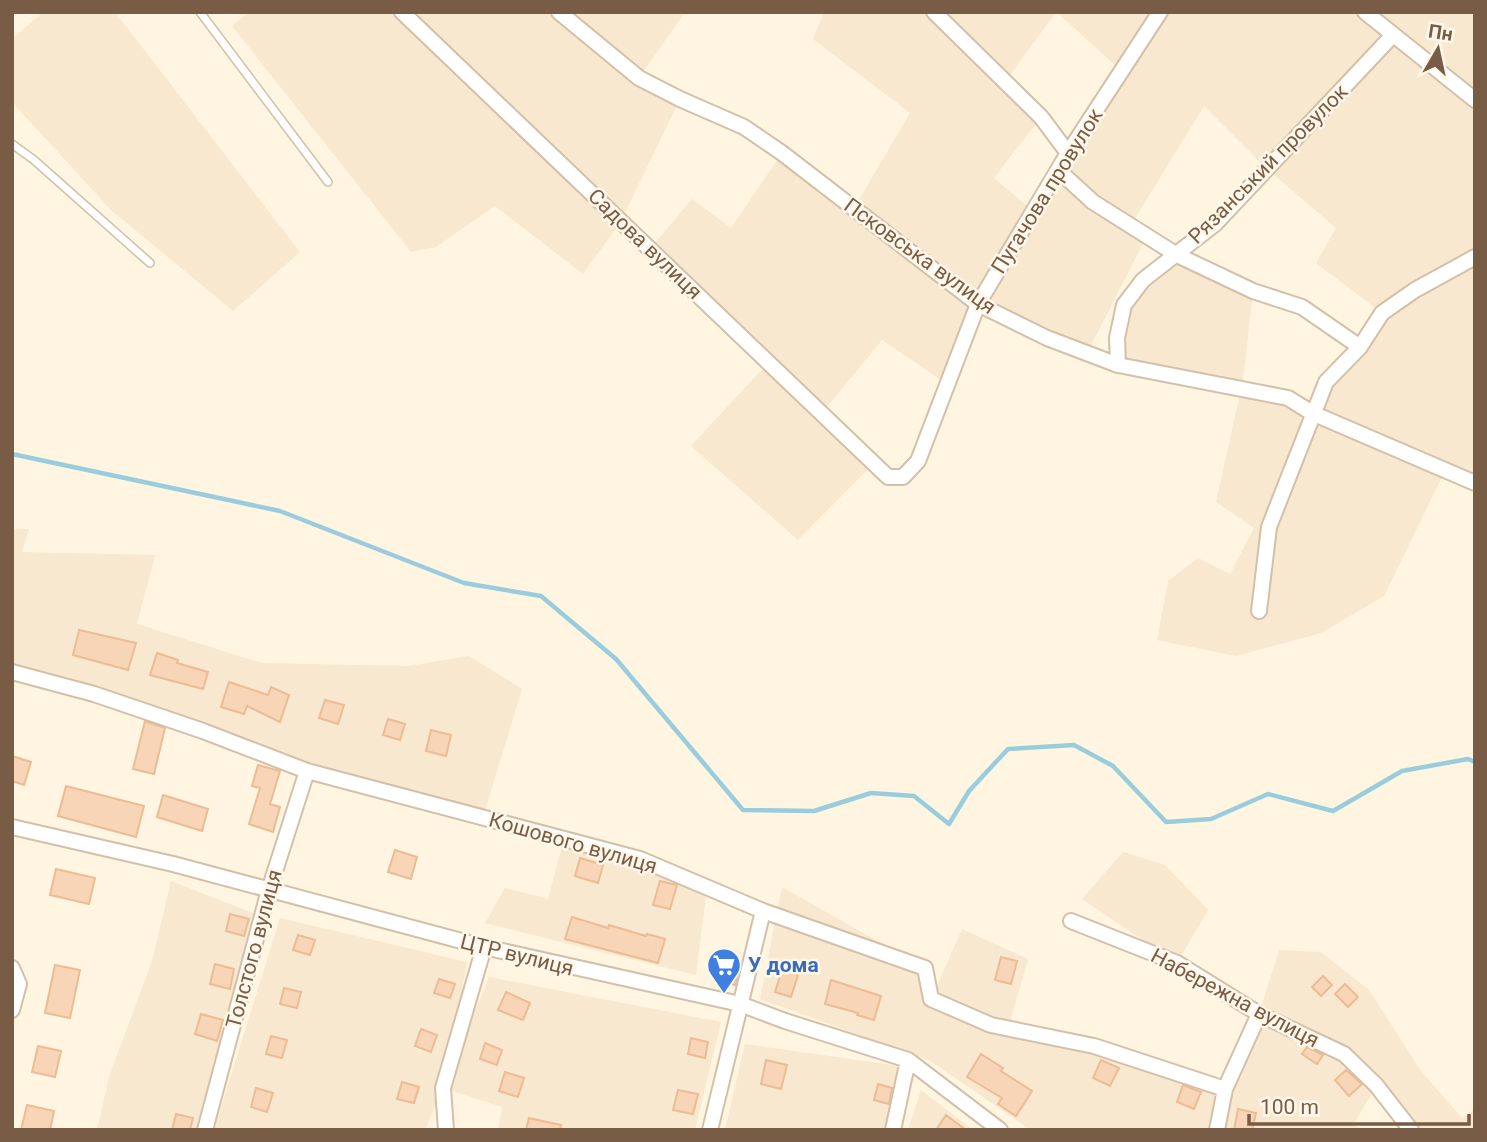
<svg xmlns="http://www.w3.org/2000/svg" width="1487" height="1142" viewBox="0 0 1487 1142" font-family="Roboto,sans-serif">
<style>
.residential{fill:#f7e8cf}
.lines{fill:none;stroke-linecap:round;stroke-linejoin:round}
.stream{stroke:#99cddd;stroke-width:4.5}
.building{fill:#f7d5b6;stroke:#ebbc95;stroke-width:2}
.lane-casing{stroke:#d3c0a9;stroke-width:10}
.street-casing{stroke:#d3c0a9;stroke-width:18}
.lane{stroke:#fff;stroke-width:7}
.street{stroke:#fff;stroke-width:14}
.labels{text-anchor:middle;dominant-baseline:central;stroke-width:5;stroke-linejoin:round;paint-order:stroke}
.street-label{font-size:21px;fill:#785c45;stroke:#fff8ea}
.shop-label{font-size:21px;font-weight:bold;fill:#366cbe;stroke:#fff8ea;text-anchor:start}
</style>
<rect width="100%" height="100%" fill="#fff5e1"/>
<!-- residential -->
<path class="residential" d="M 43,12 L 115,12 L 300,252 L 233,311 L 111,210 L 12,102 L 12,39 Z
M 249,12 L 685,12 L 639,78 L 680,99 L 621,221 L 583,274 L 495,206 L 436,247 L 411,252 L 232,26 Z
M 824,12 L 1056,12 L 1005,82 L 1041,117 L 994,178 L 1033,211 L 1121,71 L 1057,12 L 1475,12 L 1475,483 L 1445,471 L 1384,596 L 1321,633 L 1236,656 L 1157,640 L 1168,581 L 1198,558 L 1230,574 L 1254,528 L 1216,502 L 1241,389 L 1118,365 L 1124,305 L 1177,255 L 1253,291 L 1242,389 L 1312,413 L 1382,313 L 1316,263 L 1336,228 L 1267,169 L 1204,106 L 1131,225 L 1147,236 L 1087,353 L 978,304 L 947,384 L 882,340 L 822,413 L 874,463 L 798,540 L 691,446 L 768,363 L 650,249 L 692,199 L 731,228 L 782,153 L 854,208 L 910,113 L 813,39 Z
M 12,529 L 29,529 L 22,552 L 155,555 L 137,624 L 262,663 L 409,666 L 469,656 L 522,689 L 483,817 L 307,771 L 12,672 Z
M 564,839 L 707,887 L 696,975 L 485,923 L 505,888 L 548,899 Z
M 1123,852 L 1165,865 L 1208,910 L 1177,963 L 1082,899 Z
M 171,881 L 258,915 L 204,1130 L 97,1130 L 109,1077 L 152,961 Z
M 782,887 L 925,968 L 932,997 L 962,929 L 1028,959 L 1008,1028 L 1225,1089 L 1259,1014 L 1279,950 L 1321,952 L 1369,990 L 1421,1071 L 1462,1118 L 1475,1109 L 1475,1130 L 1411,1130 L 1376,1086 L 1353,1125 L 1365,1130 L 1031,1130 L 929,1060 L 760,999 Z
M 280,918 L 467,962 L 445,1083 L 489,977 L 721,1022 L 695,1130 L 498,1130 L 502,1107 L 443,1088 L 425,1130 L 214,1130 Z
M 745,1044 L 900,1066 L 888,1130 L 725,1130 Z
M 921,1090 L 973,1130 L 908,1130 Z"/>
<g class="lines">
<!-- stream -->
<path class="stream" d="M 12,454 L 280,511 L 464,583 L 541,596 L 616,659 L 743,810 L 814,811 L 871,793 L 914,796 L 949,824 L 969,791 L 1008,749 L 1074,745 L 1113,766 L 1166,822 L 1211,819 L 1268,794 L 1333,811 L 1402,771 L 1468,759 L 1475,762"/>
</g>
<!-- building -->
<path class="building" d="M 79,630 L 136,643 L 128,670 L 73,655 Z
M 157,653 L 178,660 L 177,663 L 208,672 L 203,689 L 150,675 Z
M 229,682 L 268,695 L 271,687 L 289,695 L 280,722 L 247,706 L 244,714 L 221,707 Z
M 325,700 L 344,705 L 338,724 L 319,718 Z
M 388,719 L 405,724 L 400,740 L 383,735 Z
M 145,721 L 165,728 L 154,774 L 133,769 Z
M 431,730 L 451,735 L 446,756 L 426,751 Z
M 12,756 L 31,762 L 24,785 L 12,781 Z
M 258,765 L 280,771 L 270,804 L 280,807 L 273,832 L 249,824 L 260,788 L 252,786 Z
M 66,786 L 144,806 L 136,837 L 58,816 Z
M 163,795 L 208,809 L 202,831 L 157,817 Z
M 395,850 L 417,857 L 411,879 L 388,872 Z
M 580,858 L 603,865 L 598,883 L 575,876 Z
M 56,869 L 95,878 L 89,904 L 50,895 Z
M 660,881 L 677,885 L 670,909 L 653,905 Z
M 230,914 L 249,919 L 244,936 L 226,931 Z
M 572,917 L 608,928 L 609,925 L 646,936 L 647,934 L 665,939 L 658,963 L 565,939 Z
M 298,935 L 315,940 L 310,955 L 293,950 Z
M 1001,957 L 1017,961 L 1011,984 L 995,980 Z
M 725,960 L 740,964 L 735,985 L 719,981 Z
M 215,964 L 234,969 L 230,989 L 210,984 Z
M 55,965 L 80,970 L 70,1018 L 45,1013 Z
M 782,970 L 798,975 L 791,997 L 775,992 Z
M 1323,976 L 1332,985 L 1321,996 L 1312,987 Z
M 439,979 L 455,984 L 450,998 L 434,993 Z
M 831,980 L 881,996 L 874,1020 L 857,1015 L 858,1013 L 825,1004 Z
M 1345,984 L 1358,997 L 1348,1007 L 1335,994 Z
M 284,988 L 301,992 L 297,1008 L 280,1004 Z
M 506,992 L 530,1003 L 523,1020 L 498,1010 Z
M 201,1014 L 223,1020 L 217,1041 L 195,1034 Z
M 421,1029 L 437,1035 L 431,1052 L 415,1046 Z
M 271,1036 L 287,1040 L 282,1058 L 266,1054 Z
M 691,1038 L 708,1042 L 705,1058 L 688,1054 Z
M 485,1043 L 502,1050 L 497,1065 L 480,1059 Z
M 38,1046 L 61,1051 L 55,1077 L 32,1072 Z
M 1307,1047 L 1323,1055 L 1317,1064 L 1302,1054 Z
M 981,1054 L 1003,1068 L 1001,1071 L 1032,1091 L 1016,1116 L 998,1104 L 1002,1098 L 967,1077 Z
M 766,1060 L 787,1065 L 781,1089 L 761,1084 Z
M 1101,1060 L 1119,1068 L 1110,1086 L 1093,1078 Z
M 1346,1070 L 1362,1084 L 1349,1096 L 1335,1080 Z
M 505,1072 L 524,1078 L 518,1097 L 499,1091 Z
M 402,1082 L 419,1087 L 414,1103 L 397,1099 Z
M 878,1084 L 892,1088 L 889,1104 L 874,1100 Z
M 1183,1085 L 1201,1092 L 1194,1109 L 1177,1102 Z
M 256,1088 L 273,1093 L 267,1112 L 251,1107 Z
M 678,1090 L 698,1094 L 693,1114 L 673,1110 Z
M 27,1105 L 54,1111 L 50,1130 L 21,1130 Z
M 1238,1109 L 1256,1113 L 1252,1130 L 1234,1130 Z
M 176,1114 L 193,1118 L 190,1130 L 172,1130 Z
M 946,1115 L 966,1130 L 936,1130 Z
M 529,1118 L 561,1125 L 560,1130 L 526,1130 Z"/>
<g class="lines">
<!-- lane casing -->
<g class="lane-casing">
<path id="lane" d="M 200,12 L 328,182
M 12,144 L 34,160 L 150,263"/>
</g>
<!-- street casing -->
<g class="street-casing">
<path id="street" d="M 402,12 L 888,477 L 903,477 L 918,461 L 978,304 L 1068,153 L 1160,12
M 559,12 L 639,78 L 680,99 L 744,127 L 782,153 L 978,304 L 1047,338 L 1118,365 L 1288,398 L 1312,413 L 1475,483
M 934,12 L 1041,117 L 1068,153
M 1365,12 L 1475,100
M 1058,170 L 1093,202 L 1177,255 L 1253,291 L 1302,307 L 1360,347
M 1118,365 L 1117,338 L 1124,305 L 1143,280 L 1215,224 L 1393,35
M 1259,611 L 1269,527 L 1326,382 L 1360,347 L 1382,313 L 1415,290 L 1475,257
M 12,672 L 94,694 L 203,731 L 307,771 L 640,859 L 763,911 L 925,968 L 931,999 L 991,1025 L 1094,1046 L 1225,1089
M 12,827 L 173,864 L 484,947 L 740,1004 L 785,1021 L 908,1060 L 1000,1130
M 1071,921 L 1177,963 L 1259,1014 L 1344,1054 L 1376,1085 L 1411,1130
M 12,968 L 19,984 L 12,1010
M 205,1130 L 269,890 L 307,771
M 446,1130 L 443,1088 L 484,947
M 710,1130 L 763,911
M 893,1130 L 908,1060
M 1217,1130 L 1225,1089 L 1259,1014"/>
</g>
<!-- lane -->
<use href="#lane" class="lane"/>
<!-- street -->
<use href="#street" class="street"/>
</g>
<!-- icons -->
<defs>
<g id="supermarket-pin" transform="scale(1.75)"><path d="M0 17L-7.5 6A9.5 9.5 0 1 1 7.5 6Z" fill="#3f7fe0" stroke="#fff8ea"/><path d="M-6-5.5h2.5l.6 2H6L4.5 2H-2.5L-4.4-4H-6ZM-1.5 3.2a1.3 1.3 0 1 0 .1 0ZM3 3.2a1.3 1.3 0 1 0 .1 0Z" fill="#fff"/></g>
</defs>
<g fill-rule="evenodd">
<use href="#supermarket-pin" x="724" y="965"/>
</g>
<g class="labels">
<!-- street labels -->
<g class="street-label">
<text transform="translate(1268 164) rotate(-45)">Рязанський провулок</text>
<text transform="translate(1047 191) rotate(-58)">Пугачова провулок</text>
<text transform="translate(645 244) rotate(44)">Садова вулиця</text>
<text transform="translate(920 256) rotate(36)">Псковська вулиця</text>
<text transform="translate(573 843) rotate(16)">Кошового вулиця</text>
<text transform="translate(254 949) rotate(-75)">Толстого вулиця</text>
<text transform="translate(517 955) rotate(14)">ЦТР вулиця</text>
<text transform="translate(1235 998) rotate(28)">Набережна вулиця</text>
</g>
<!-- shop labels -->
<g class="shop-label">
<text x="748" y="965">У дома</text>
</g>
</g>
<!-- border -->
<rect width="1487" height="1142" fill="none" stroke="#785c45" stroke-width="28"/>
<!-- north arrow -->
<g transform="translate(1438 49) rotate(9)" stroke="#fff8ea" stroke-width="5" paint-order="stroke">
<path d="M0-5L12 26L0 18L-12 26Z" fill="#785c45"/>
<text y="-10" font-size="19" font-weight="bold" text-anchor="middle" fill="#785c45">Пн</text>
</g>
<!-- scale -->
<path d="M1249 1114v10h220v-10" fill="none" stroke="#785c45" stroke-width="3.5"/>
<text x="1260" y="1114" font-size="21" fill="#785c45" stroke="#fff8ea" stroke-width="5" paint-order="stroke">100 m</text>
</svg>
